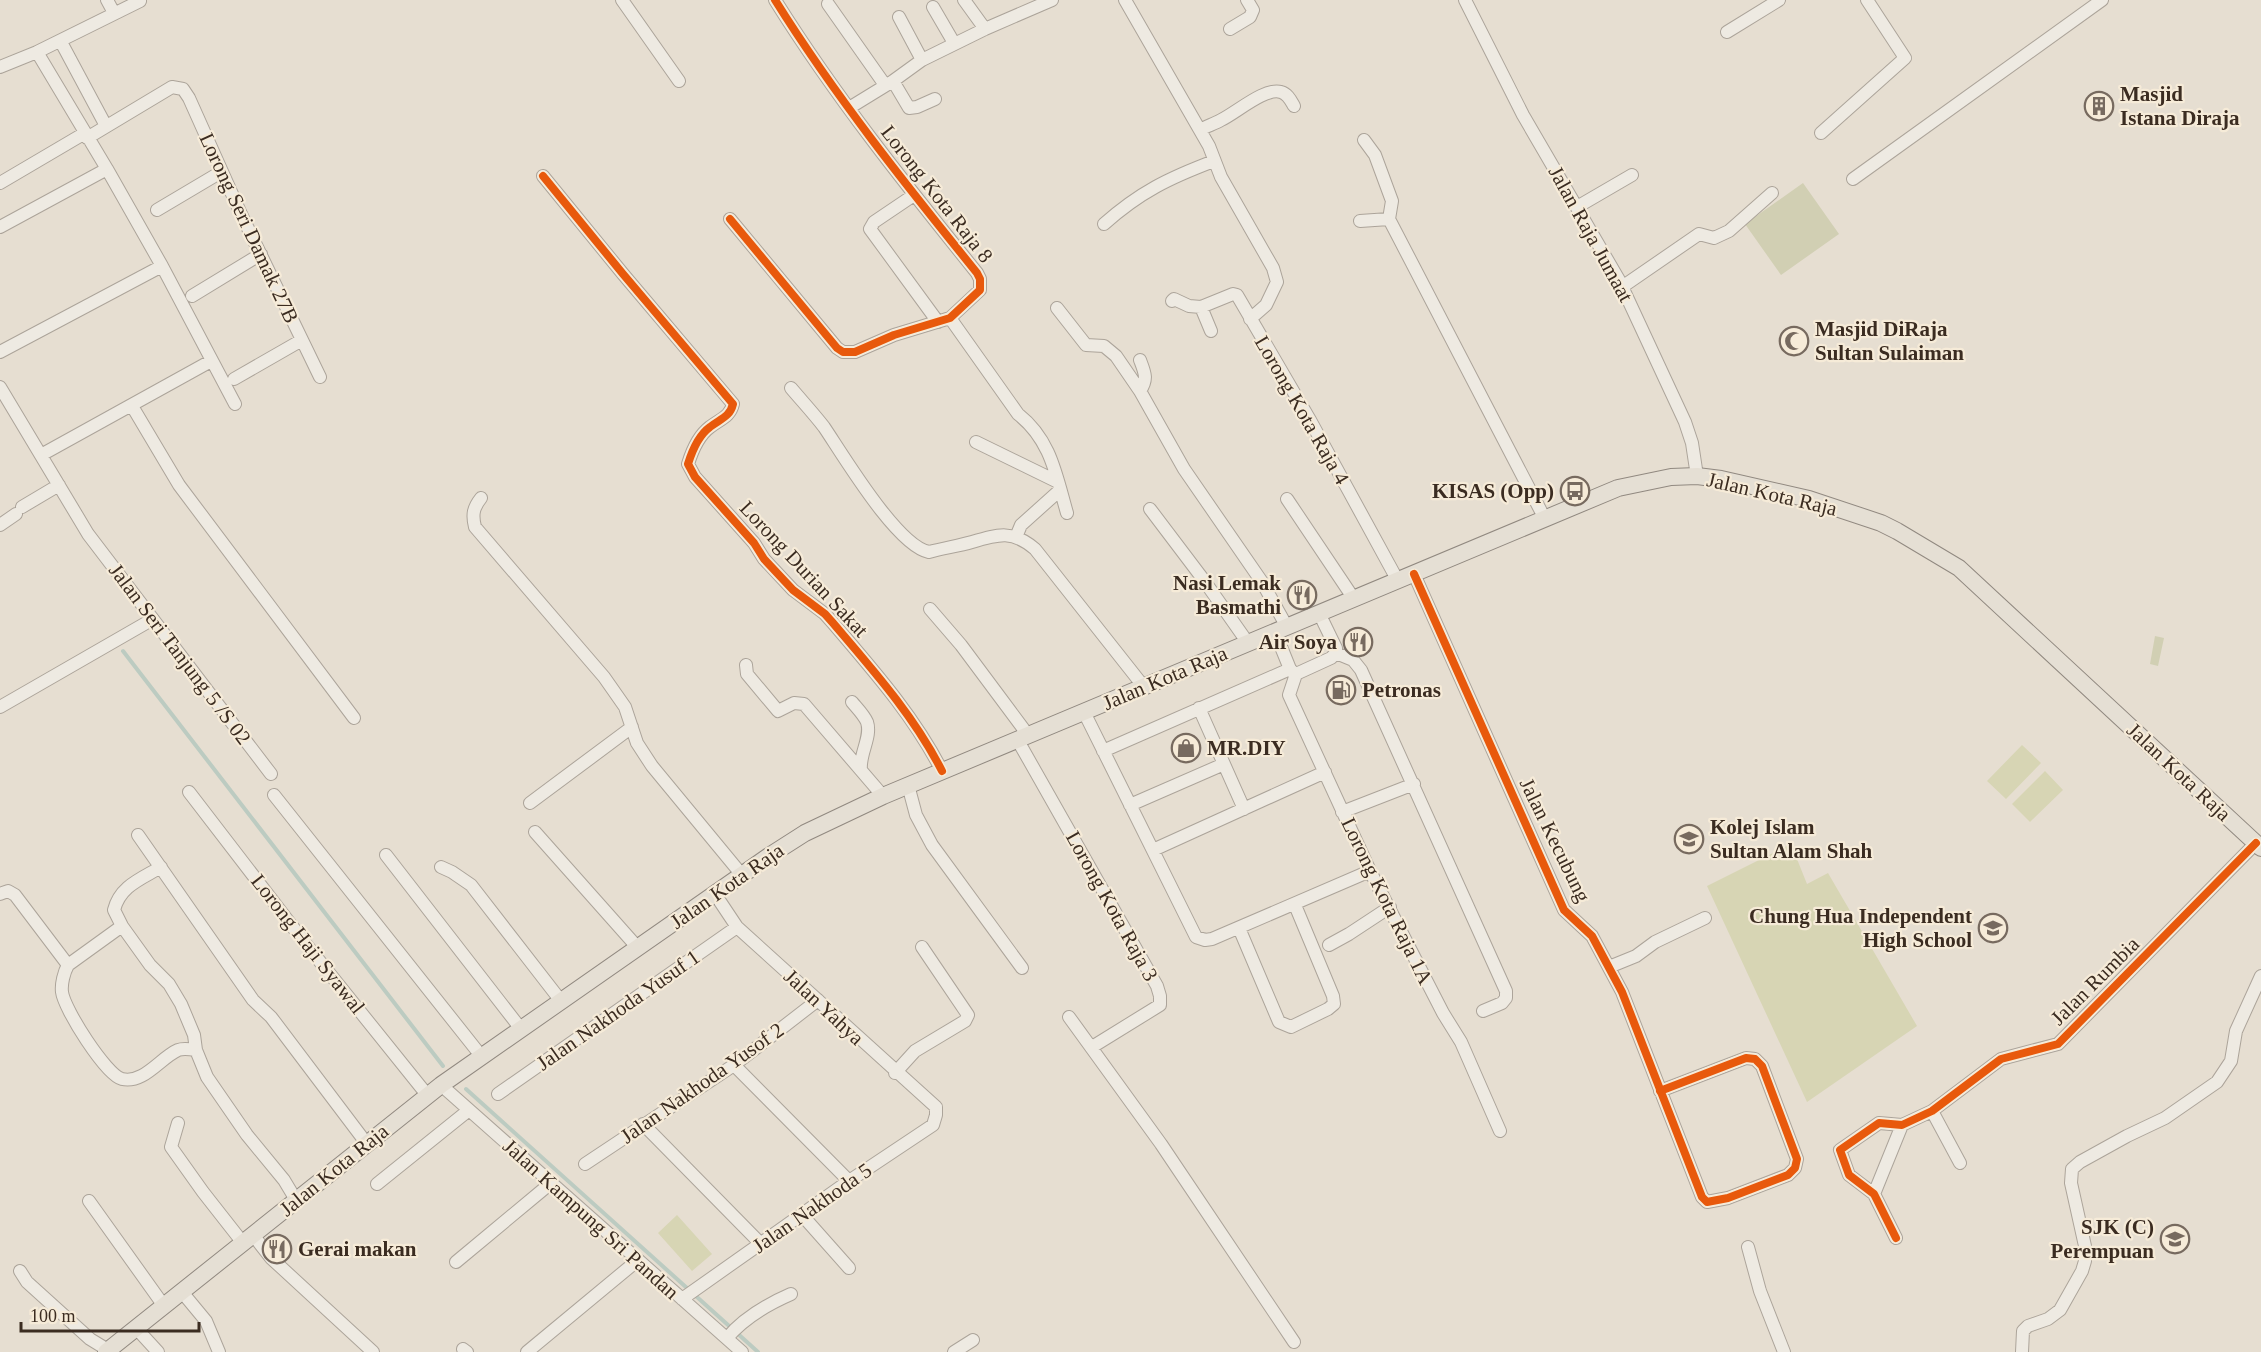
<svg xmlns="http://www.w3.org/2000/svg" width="2261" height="1352" viewBox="0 0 2261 1352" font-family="'Times New Roman',serif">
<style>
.green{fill:#d7d5b4}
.cemetery{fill:#d1cfb3}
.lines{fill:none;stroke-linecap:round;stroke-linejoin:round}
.stream{stroke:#bccbc1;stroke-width:4}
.minor-casing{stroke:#aca49a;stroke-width:14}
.major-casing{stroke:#918980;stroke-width:18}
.minor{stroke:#eeeae2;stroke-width:12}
.major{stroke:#e5dfd4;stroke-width:16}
.cycleway-casing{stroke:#f6ebd8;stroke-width:11}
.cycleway{stroke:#e8590c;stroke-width:8}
.labels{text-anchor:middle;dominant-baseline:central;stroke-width:4.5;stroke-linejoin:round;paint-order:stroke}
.poi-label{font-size:21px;font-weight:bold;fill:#3b2c21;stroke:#f6ebd8;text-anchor:start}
.street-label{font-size:21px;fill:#3b2c21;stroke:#f6ebd8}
</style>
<rect width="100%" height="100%" fill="#e6ded1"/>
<!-- green -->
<path class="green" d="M 2022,745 L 2041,763 L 2006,799 L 1987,781 Z
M 2045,771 L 2063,790 L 2030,822 L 2012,804 Z
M 1791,844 L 1807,884 L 1828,873 L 1917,1026 L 1807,1102 L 1707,886 Z
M 677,1215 L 712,1254 L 692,1271 L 658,1233 Z"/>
<!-- cemetery -->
<path class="cemetery" d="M 1803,183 L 1839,234 L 1781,275 L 1745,224 Z
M 2155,636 L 2164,638 L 2158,666 L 2150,664 Z"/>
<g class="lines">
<!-- stream -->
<path class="stream" d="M 123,651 L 443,1066
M 466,1089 L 758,1352"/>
<!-- minor casing -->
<g class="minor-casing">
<path id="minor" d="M 107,0 L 114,13
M 622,0 L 679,81
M 964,0 L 985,29
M 1125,0 L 1209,146 L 1221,177 L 1273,268 L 1277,282 L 1266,305 L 1250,319
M 1465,0 L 1523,115 L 1619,280 L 1685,422 L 1692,443 L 1697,476
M 828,4 L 885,85
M 933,7 L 954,43
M 899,17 L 922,60
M 1230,29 L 1250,17 L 1253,10 L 1247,0
M 1727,32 L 1779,0
M 61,42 L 106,126
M 37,52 L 140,1
M 0,67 L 37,52 L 107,169 L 0,227
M 893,81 L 909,108 L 917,107 L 935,99
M 849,108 L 893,81 L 922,60 L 985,29 L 1052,0
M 1200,130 C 1207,126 1214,124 1221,120 C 1236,113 1265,87 1281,92 C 1288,94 1291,101 1294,106
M 1821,133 L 1905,58 L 1867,0
M 87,138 L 172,87 L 183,89 L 189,98 L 241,214 L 320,377
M 1364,140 L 1375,155 L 1392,201 L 1389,219
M 107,169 L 162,266 L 235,404
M 543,176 L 623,274 L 733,404 C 730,417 720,419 710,427 C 699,435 692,451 688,464 L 695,477 L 754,543 L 764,559 L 793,590 L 825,614 L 833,623 C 873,670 914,716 942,771
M 1853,179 L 2102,0
M 0,183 L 85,133
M 914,195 L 874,222 L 870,229 L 938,322
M 1577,207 L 1632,175
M 157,210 L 221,172
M 730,219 L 837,348 L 843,352 L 855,352 L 894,335 L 950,318 L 980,290 L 980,279 L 977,273 C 906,185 835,96 775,0
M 1360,221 L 1389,219 L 1545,519
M 1104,224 C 1140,192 1169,178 1214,161
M 1622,287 L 1699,234 L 1714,238 L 1729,231 L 1772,193
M 192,296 L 261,254
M 1172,301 L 1174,299 L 1189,306 L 1201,307
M 1057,308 L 1086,345 L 1104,346 L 1116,356 L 1140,391 L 1184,469 L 1262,582 L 1287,627
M 950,318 L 1018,414 C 1051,440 1056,475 1067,513
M 1211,331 L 1201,307 L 1233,294 L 1237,295 L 1310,420 L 1398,581
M 0,352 L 162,266
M 234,379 L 302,340
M 0,387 L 88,534 L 271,774
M 791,388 C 802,401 814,414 824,427 C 843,455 897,546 929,552 C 944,548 958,546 972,542 C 999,534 1013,530 1035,549 L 1144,687
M 1140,391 C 1148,379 1145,373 1140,360
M 132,406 L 179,485 L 354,718
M 976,442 L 1058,482
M 41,455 L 211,361
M 481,498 C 473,508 472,515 475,527 L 604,677 L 625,707 L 637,743 L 652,766 L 742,875
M 1287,499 L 1354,599
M 22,507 L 59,485
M 1150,509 L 1203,579 L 1248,643
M 0,525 L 16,514
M 1016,537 L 1021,525 L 1060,490
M 1414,574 L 1564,910 L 1592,936 L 1622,992 L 1702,1197 L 1707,1202 L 1728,1198 L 1788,1175 L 1795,1168 L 1797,1159 L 1762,1066 L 1755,1059 L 1746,1058 L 1660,1091
M 930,609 L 961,645 L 1028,735
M 1319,613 L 1336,648 L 1336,653
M 1275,632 L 1290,669 L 1295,674
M 1336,653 L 1353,660 L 1361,670 L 1506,991 L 1506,998 L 1502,1003 L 1483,1011
M 746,665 L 747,674 L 778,711 L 794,703 L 804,704 L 883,796
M 1296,674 L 1289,695 L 1370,871 L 1443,1013 L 1461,1042 L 1500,1131
M 1296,674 L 1331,658 L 1336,653
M 852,702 C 857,708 864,715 867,722 C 872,737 859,754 861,770
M 0,707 L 153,619
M 1199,708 L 1244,809
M 1084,712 L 1196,937 L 1205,940 L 1212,939 L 1370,871
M 1017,739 L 1157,986 L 1160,996 L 1160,1005 L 1092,1047
M 1103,751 L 1290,669
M 908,785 L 916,815 L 932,845 L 1022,968
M 189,792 L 305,943 L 428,1096
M 274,795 L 482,1057
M 530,803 L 632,727
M 1130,805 L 1224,764
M 1342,812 L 1414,784
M 535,832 L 638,948
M 138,835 L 253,1000 L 271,1017 L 367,1144
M 1153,850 L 1325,772
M 386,855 L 521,1029
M 161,867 C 141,879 120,886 114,910 L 122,926 L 150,965 L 169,984 L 181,1004 L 194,1035 L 196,1050 L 207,1077 L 247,1135 L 284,1180 L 296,1200
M 441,867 L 452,872 L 471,885 L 561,1001
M 0,894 L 8,891 L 15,895 L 68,965
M 122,926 L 68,965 C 64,972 61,984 62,992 C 64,1009 106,1075 122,1079 C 144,1084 160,1058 178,1050 C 183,1048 190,1049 196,1050
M 1239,928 L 1279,1022 L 1291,1027 L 1328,1009 L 1334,1004 L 1333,996 L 1295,905
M 1329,945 L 1349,934 L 1390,907
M 1609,967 L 1636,956 L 1655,942 L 1705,918
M 1069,1017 L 1161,1144 L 1294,1342
M 734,1065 L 849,1181
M 895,1073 L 915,1051 L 965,1021 L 968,1015 L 922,947
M 441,1085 L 742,1352
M 498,1094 L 737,927
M 1932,1111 L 1960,1163
M 178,1123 L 171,1147 L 203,1192 L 243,1243
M 643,1124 L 761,1244
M 585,1164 L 734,1065 L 818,1000
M 377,1184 L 469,1110
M 1874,1194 L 1902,1125
M 89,1201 L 164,1306
M 802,1215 L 849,1268
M 253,1235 L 271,1258 L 373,1352
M 1896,1238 L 1874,1194 L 1849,1175 L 1840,1150 L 1879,1123 L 1902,1125 L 1932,1111 L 2001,1059 L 2058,1044 L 2256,843
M 1748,1247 L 1760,1291 L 1784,1352
M 456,1262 L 551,1183
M 20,1271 L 27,1282 L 90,1339 L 108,1350
M 182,1292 L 206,1321 L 219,1352
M 682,1299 L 849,1181 L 933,1125 L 936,1115 L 936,1107 L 737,927 L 715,894
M 136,1328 L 158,1352
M 727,1338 C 743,1319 768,1304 791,1294
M 463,1349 L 467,1352
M 527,1352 L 638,1260
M 954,1352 L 973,1340
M 2022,1352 L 2023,1331 L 2028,1326 L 2048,1319 L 2060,1310 L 2082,1271 L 2085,1261 L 2085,1246 L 2071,1183 L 2072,1169 L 2080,1162 L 2127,1136 L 2165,1118 L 2217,1082 L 2231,1061 L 2236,1031 L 2261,976"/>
</g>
<!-- major casing -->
<g class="major-casing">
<path id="major" d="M 106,1352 L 441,1085 L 769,856 L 805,833 L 883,796 L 1618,488 L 1671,477 L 1697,476 L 1721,479 L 1809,499 L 1881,523 L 1897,531 L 1959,568 L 2261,848"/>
</g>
<!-- minor -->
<use href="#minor" class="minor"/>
<!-- major -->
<use href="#major" class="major"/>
<!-- cycleway casing -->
<g class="cycleway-casing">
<path id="cycleway" d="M 543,176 L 623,274 L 733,404 C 730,417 720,419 710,427 C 699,435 692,451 688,464 L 695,477 L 754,543 L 764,559 L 793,590 L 825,614 L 833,623 C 873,670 914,716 942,771
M 730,219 L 837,348 L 843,352 L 855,352 L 894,335 L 950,318 L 980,290 L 980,279 L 977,273 C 906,185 835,96 775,0
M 1414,574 L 1564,910 L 1592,936 L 1622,992 L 1702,1197 L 1707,1202 L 1728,1198 L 1788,1175 L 1795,1168 L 1797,1159 L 1762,1066 L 1755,1059 L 1746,1058 L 1660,1091
M 1896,1238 L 1874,1194 L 1849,1175 L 1840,1150 L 1879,1123 L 1902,1125 L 1932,1111 L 2001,1059 L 2058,1044 L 2256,843"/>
</g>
<!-- cycleway -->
<use href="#cycleway" class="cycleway"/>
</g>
<!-- icons -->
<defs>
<g id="building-ring" transform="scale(1.5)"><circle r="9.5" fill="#f6ebd8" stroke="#776a5f" stroke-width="1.5"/><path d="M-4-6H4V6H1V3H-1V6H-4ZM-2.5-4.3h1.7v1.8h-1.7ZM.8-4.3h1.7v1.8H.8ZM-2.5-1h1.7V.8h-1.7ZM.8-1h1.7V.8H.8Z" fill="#776a5f"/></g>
<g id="mosque-ring" transform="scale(1.5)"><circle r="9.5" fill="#f6ebd8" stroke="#776a5f" stroke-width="1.5"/><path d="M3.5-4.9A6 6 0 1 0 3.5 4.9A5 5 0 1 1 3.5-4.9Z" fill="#776a5f"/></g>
<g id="bus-ring" transform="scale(1.5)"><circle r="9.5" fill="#f6ebd8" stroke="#776a5f" stroke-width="1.5"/><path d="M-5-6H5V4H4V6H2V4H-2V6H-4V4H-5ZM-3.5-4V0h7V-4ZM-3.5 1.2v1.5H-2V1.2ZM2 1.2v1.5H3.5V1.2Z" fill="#776a5f"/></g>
<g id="restaurant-ring" transform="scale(1.5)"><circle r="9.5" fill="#f6ebd8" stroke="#776a5f" stroke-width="1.5"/><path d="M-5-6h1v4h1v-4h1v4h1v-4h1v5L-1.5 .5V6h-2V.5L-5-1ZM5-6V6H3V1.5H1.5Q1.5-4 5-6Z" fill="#776a5f"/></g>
<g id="fuel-ring" transform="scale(1.5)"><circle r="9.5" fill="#f6ebd8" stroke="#776a5f" stroke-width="1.5"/><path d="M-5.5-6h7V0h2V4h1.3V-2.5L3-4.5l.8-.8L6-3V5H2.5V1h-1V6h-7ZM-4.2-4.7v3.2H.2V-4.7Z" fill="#776a5f"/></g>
<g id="shop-ring" transform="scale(1.5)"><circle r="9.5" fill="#f6ebd8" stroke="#776a5f" stroke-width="1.5"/><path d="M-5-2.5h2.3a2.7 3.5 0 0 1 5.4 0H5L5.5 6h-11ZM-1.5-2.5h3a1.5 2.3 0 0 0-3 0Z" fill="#776a5f"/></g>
<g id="school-ring" transform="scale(1.5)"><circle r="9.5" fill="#f6ebd8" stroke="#776a5f" stroke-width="1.5"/><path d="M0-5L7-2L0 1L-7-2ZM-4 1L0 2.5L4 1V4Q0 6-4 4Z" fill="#776a5f"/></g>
</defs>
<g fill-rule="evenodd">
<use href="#building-ring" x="2099" y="106"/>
<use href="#mosque-ring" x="1794" y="341"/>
<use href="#bus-ring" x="1575" y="491"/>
<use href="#restaurant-ring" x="1302" y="595"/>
<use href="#restaurant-ring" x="1358" y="642"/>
<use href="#fuel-ring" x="1341" y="690"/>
<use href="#shop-ring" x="1186" y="748"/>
<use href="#school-ring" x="1689" y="839"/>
<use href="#school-ring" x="1993" y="928"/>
<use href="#school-ring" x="2175" y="1239"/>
<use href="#restaurant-ring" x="277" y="1249"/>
</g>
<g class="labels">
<!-- poi labels -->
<g class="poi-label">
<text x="2120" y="94">Masjid<tspan x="2120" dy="24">Istana Diraja</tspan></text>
<text x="1815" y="329">Masjid DiRaja<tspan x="1815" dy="24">Sultan Sulaiman</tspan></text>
<text x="1554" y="491" text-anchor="end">KISAS (Opp)</text>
<text x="1281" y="583" text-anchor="end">Nasi Lemak<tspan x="1281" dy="24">Basmathi</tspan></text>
<text x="1337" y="642" text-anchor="end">Air Soya</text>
<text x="1362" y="690">Petronas</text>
<text x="1207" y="748">MR.DIY</text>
<text x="1710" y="827">Kolej Islam<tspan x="1710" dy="24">Sultan Alam Shah</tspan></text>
<text x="1972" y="916" text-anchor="end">Chung Hua Independent<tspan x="1972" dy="24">High School</tspan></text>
<text x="2154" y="1227" text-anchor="end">SJK (C)<tspan x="2154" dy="24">Perempuan</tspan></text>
<text x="298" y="1249">Gerai makan</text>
</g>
<!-- street labels -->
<g class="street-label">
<text transform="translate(937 194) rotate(52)">Lorong Kota Raja 8</text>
<text transform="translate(249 228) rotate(65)">Lorong Seri Damak 27B</text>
<text transform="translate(1591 234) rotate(61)">Jalan Raja Jumaat</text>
<text transform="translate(1302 410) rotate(60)">Lorong Kota Raja 4</text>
<text transform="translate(1772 494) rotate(13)">Jalan Kota Raja</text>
<text transform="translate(804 569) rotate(47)">Lorong Durian Sakat</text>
<text transform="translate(180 654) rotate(53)">Jalan Seri Tanjung 5 /S 02</text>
<text transform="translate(1165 678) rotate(-23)">Jalan Kota Raja</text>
<text transform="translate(2179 772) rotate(43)">Jalan Kota Raja</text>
<text transform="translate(1555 840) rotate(64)">Jalan Kecubung</text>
<text transform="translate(727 886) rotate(-35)">Jalan Kota Raja</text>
<text transform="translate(1387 901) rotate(64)">Lorong Kota Raja 1A</text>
<text transform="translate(1112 906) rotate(61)">Lorong Kota Raja 3</text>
<text transform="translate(308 944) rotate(52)">Lorong Haji Syawal</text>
<text transform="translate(2095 981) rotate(-45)">Jalan Rumbia</text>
<text transform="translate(824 1007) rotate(43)">Jalan Yahya</text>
<text transform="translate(618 1010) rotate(-35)">Jalan Nakhoda Yusuf 1</text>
<text transform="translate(702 1083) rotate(-35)">Jalan Nakhoda Yusof 2</text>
<text transform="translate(334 1170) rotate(-39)">Jalan Kota Raja</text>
<text transform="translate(812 1208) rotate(-35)">Jalan Nakhoda 5</text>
<text transform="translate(591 1219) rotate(42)">Jalan Kampung Sri Pandan</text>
</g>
</g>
<!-- scale -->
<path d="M21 1322v9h178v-9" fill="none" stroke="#3b2c21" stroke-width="3"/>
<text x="30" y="1322" font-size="18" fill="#3b2c21" stroke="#f6ebd8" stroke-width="4.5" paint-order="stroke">100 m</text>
</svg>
